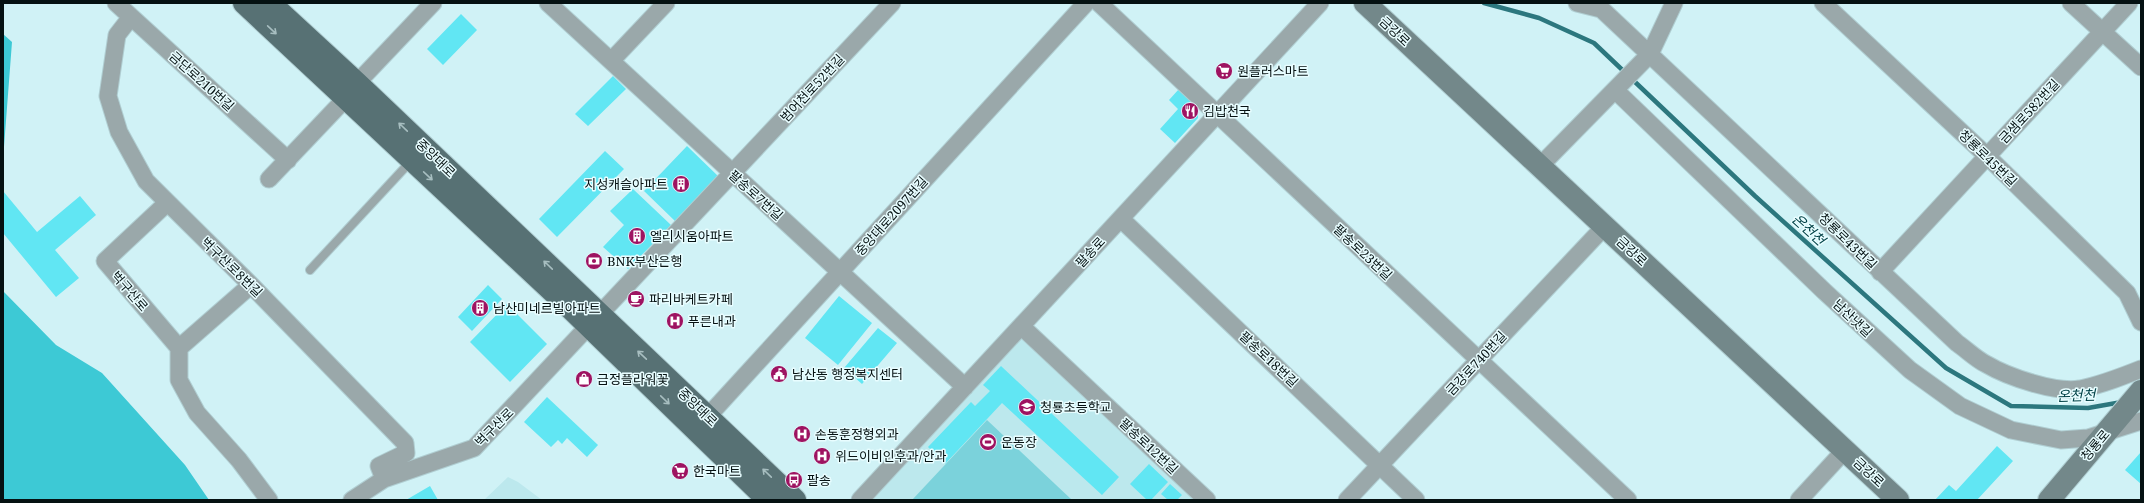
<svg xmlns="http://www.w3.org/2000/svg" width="2144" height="503" viewBox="0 0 2144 503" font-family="'Noto Serif','Noto Sans KR',serif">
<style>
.built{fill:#bce8ed}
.green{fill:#7bd2db}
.forest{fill:#3dc9d5}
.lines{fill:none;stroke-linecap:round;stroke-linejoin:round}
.stream{stroke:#2c777e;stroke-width:4.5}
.building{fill:#61e6f3}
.lane-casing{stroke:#b0ced2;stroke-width:10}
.street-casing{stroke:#b0ced2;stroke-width:19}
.secondary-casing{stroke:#b0ced2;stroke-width:24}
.primary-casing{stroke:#b0ced2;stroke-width:24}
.lane{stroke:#9aa8aa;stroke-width:8}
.street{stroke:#9aa8aa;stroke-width:17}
.secondary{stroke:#73888a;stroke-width:22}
.primary{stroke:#577174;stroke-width:22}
.oneway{stroke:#a7bec0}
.labels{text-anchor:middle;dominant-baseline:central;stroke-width:3;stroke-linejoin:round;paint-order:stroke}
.street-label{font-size:13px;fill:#051112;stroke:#e8fdff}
.poi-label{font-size:13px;fill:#051112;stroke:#e8fdff;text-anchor:start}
.water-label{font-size:14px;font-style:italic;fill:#004146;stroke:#e8fdff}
</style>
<rect width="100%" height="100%" fill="#d0f2f6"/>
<!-- built -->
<path class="built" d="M 1024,334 L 1197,500 L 866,500 L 899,466 L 904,466 L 922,447 L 921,442 Z
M 508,477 L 518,482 L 542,500 L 484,500 Z"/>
<!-- green -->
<path class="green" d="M 987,420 L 1072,500 L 912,500 Z"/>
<!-- forest -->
<path class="forest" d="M 3,34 L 12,42 L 3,160 Z
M 3,291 L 56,345 L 102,373 L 185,465 L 209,500 L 3,500 Z"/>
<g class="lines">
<!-- stream -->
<path class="stream" d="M 1484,3 L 1539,18 L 1594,43 L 1755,196 L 1946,368 L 2011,406 L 2088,408 L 2122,402"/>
</g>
<!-- building -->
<path class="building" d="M 461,14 L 477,30 L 443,65 L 427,49 Z
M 613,76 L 626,89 L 588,126 L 575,114 Z
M 1179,89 L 1198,106 L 1198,118 L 1175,143 L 1160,129 L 1178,109 L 1169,100 Z
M 687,146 L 718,176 L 675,221 L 644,191 Z
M 605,151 L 624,169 L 557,237 L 539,219 Z
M 633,189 L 671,225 L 628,269 L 603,247 L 624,225 L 610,211 Z
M 3,191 L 37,232 L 80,196 L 96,215 L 55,250 L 79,278 L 56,297 L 3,233 Z
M 488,285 L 502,299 L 472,331 L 458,317 Z
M 839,296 L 872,323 L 838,365 L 805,338 Z
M 507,304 L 547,344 L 510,382 L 470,342 Z
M 878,328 L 897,343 L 862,384 L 844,368 Z
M 1001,366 L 1119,477 L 1102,495 L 1002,403 L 945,464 L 928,447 L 971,402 L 975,406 L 990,391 L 983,385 Z
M 547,397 L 598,445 L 587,457 L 567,438 L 562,444 L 558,440 L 551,447 L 524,422 Z
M 1997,446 L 2013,461 L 1977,500 L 1935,500 L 1949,485 L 1956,491 Z
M 2141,452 L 2141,484 L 2125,470 Z
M 1149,464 L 1168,482 L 1151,500 L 1147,500 L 1130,484 Z
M 1170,484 L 1182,495 L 1177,500 L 1168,500 L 1161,494 Z
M 430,486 L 438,500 L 406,500 Z"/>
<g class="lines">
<!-- lane casing -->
<g class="lane-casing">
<path id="lane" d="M 310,270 L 411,161"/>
</g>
<!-- street casing -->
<g class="street-casing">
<path id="street" d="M 116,3 L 288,160
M 548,3 L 965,387
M 1099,3 L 1628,500
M 1577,3 L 1601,9
M 1595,3 L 1957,343 C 1967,350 1976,359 1986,364 C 2008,377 2055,393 2080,389 C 2101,385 2121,377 2141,369
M 1823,3 L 1987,156 L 2127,293 L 2141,322
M 2071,3 L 2141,67
M 131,17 L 117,35 L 108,96 L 119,132 L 146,181 L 251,285 L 405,443 L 406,453 L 379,466 L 384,479
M 611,61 L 666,3
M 357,83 L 433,3
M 1615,90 L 1825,292 L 1910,370 L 1960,406 L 2011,430 L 2061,440 L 2088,438 L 2141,421
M 1540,166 L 1650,54 L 1674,3
M 269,179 L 346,98
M 167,203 L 105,261 L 179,348
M 1121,219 L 1416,500
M 1880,272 L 2129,3
M 251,285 L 179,348 L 179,380 L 197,413 L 239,460 L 269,500
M 1021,326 L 1207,500
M 700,425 L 1086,3
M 352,500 L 384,479 L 474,448 L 892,3
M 860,500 L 1320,3
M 1347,500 L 1605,226
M 1799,500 L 1845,450"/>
</g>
<!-- secondary casing -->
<g class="secondary-casing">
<path id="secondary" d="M 1365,3 L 1898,500
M 2049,500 L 2141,391"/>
</g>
<!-- primary casing -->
<g class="primary-casing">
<path id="primary" d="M 244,3 L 566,304 L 768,500
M 270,3 L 357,83 L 795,500"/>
</g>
<!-- lane -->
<use href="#lane" class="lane"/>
<!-- street -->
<use href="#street" class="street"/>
<!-- secondary -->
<use href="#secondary" class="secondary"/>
<!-- primary -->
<use href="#primary" class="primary"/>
</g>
<!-- one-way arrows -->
<defs><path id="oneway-shaft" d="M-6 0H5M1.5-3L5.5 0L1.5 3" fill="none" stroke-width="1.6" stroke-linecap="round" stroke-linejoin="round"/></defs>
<g class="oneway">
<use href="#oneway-shaft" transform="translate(272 30) rotate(43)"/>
<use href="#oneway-shaft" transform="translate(403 127) rotate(-136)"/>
<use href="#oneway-shaft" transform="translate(428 176) rotate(43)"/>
<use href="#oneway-shaft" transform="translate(548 265) rotate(-136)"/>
<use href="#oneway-shaft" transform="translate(642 355) rotate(-137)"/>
<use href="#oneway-shaft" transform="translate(665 400) rotate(44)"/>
<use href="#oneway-shaft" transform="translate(767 473) rotate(-136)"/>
</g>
<!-- icons -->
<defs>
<g id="supermarket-disc" transform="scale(0.9)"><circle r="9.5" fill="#9e1361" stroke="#e8fdff"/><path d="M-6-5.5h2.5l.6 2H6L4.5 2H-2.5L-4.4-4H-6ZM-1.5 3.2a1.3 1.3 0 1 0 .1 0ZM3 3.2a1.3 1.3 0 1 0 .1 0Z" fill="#fff"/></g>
<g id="restaurant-disc" transform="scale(0.9)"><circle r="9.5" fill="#9e1361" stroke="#e8fdff"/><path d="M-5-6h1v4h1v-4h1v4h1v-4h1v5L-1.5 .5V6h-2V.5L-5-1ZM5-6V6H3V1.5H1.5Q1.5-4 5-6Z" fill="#fff"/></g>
<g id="building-disc" transform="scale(0.9)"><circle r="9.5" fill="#9e1361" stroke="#e8fdff"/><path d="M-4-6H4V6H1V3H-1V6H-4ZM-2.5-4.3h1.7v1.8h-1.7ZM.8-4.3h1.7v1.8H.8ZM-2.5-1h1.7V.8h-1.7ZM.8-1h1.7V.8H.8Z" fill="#fff"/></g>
<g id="bank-disc" transform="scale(0.9)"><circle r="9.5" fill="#9e1361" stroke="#e8fdff"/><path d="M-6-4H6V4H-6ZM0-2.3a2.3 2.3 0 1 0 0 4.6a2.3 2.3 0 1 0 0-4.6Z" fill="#fff"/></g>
<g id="cafe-disc" transform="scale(0.9)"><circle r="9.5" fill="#9e1361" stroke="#e8fdff"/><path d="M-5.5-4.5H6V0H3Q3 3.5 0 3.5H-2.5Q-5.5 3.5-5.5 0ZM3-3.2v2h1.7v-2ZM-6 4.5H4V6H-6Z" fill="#fff"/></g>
<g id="hospital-disc" transform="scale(0.9)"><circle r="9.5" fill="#9e1361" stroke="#e8fdff"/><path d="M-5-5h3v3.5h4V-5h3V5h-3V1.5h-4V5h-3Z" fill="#fff"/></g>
<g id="civic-disc" transform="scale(0.9)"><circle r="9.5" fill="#9e1361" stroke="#e8fdff"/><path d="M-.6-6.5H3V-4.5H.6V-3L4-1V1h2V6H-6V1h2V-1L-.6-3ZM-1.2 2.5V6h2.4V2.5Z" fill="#fff"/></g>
<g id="shop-disc" transform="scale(0.9)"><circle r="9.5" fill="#9e1361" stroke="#e8fdff"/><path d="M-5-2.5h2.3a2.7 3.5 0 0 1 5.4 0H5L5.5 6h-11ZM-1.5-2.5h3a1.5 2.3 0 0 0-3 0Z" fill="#fff"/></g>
<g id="school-disc" transform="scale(0.9)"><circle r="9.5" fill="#9e1361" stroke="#e8fdff"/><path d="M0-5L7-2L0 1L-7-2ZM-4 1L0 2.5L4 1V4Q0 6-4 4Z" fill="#fff"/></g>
<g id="stadium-disc" transform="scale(0.9)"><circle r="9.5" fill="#9e1361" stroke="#e8fdff"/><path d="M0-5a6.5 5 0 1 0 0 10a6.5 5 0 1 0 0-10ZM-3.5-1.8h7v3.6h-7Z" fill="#fff"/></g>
<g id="bus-disc" transform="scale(0.9)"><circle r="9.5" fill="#9e1361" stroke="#e8fdff"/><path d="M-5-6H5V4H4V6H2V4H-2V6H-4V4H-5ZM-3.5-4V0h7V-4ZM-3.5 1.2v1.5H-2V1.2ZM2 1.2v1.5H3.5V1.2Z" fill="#fff"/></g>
</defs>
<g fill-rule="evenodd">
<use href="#supermarket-disc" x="1224" y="71"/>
<use href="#restaurant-disc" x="1190" y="111"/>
<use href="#building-disc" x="681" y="184"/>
<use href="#building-disc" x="637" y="236"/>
<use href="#bank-disc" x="594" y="261"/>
<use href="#cafe-disc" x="636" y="299"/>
<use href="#building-disc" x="480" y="308"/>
<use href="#hospital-disc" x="675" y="321"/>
<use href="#civic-disc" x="779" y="374"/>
<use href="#shop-disc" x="584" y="379"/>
<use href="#school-disc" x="1027" y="407"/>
<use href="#hospital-disc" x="802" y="434"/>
<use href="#stadium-disc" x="988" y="442"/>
<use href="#hospital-disc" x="822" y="456"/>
<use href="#supermarket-disc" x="680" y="471"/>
<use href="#bus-disc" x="794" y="480"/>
</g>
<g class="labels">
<!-- street labels -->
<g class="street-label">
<text transform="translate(1395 31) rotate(43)">금강로</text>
<text transform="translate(202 81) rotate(42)">금단로210번길</text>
<text transform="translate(812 88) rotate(-47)">범어천로52번길</text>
<text transform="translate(2029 111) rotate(-47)">금샘로582번길</text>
<text transform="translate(436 158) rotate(44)">중앙대로</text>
<text transform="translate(1988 158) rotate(44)">청룡로45번길</text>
<text transform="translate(756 195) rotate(42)">팔송로7번길</text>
<text transform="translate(891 216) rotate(-48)">중앙대로2097번길</text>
<text transform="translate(1848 241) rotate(44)">청룡로43번길</text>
<text transform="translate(1632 251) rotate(43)">금강로</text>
<text transform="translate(1090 252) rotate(-47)">팔송로</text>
<text transform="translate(1363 252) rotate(43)">팔송로23번길</text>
<text transform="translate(232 267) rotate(44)">벅구산로8번길</text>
<text transform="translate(130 291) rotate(49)">벅구산로</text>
<text transform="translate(1853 318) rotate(43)">남산냇길</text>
<text transform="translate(1269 359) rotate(43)">팔송로18번길</text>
<text transform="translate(1476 363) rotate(-47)">금강로740번길</text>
<text transform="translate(698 407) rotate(44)">중앙대로</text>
<text transform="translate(494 427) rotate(-45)">벅구산로</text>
<text transform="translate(2095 445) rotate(-50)">청룡로</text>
<text transform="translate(1149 446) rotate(43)">팔송로12번길</text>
<text transform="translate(1869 472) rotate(43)">금강로</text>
</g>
<!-- poi labels -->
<g class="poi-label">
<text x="1237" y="71">원플러스마트</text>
<text x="1203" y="111">김밥천국</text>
<text x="668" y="184" text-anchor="end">지성캐슬아파트</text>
<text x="650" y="236">엘리시움아파트</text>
<text x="607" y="261">BNK부산은행</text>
<text x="649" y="299">파리바케트카페</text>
<text x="493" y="308">남산미네르빌아파트</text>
<text x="688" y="321">푸른내과</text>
<text x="792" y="374">남산동 행정복지센터</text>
<text x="597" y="379">금정플라워꽃</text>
<text x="1040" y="407">청룡초등학교</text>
<text x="815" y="434">손동훈정형외과</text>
<text x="1001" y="442">운동장</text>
<text x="835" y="456">위드이비인후과/안과</text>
<text x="693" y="471">한국마트</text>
<text x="807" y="480">팔송</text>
</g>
<!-- water labels -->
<g class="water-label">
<text transform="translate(1809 229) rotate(42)">온천천</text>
<text transform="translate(2076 395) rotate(-2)">온천천</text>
</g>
</g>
<!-- border -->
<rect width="2144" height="503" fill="none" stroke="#051112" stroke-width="8"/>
</svg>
